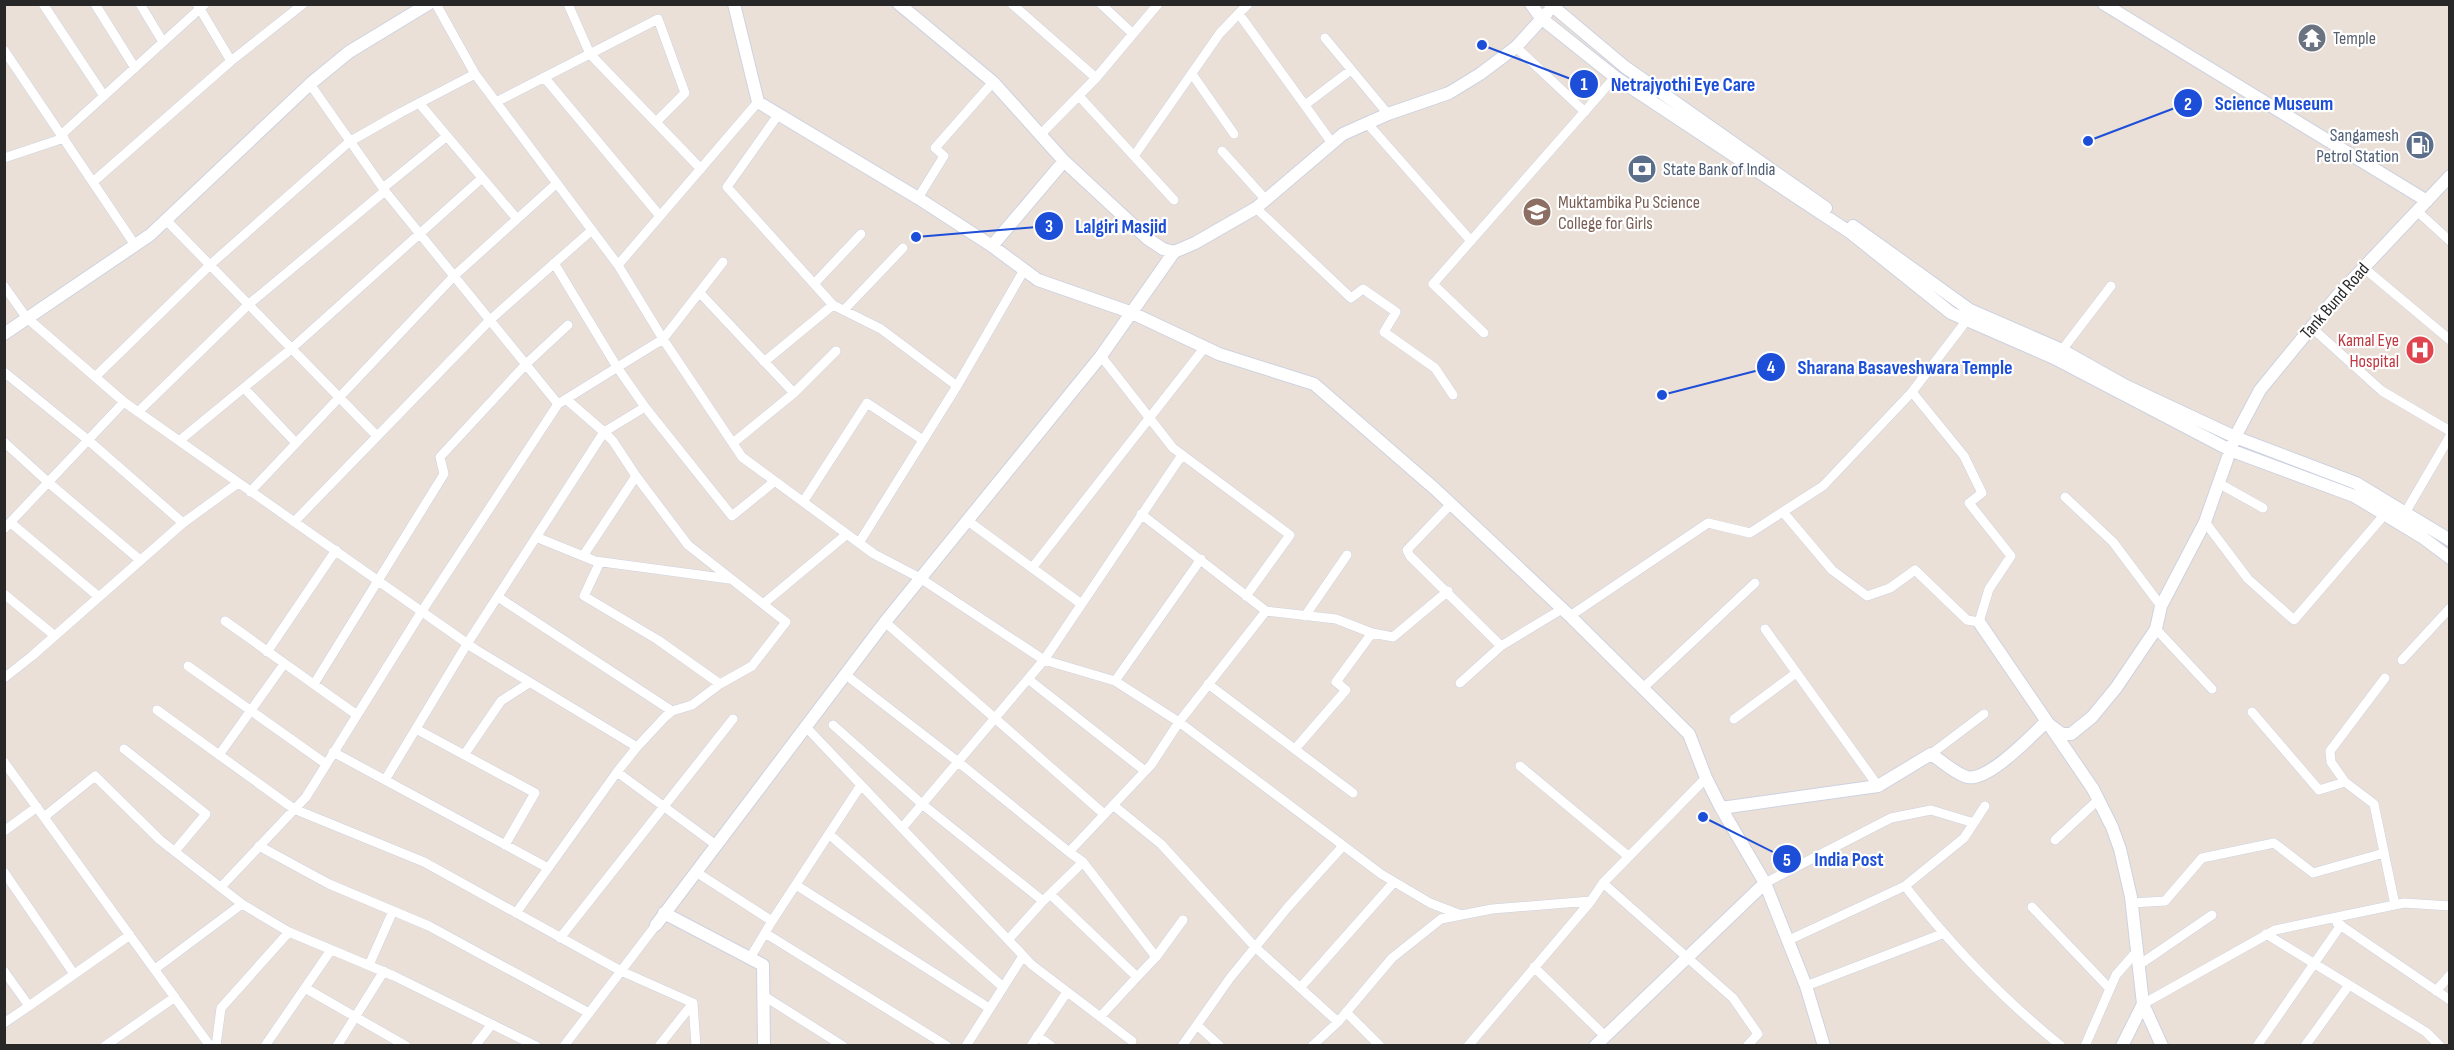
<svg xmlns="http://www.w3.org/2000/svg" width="2454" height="1050" viewBox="0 0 2454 1050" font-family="'Sofia Sans Condensed',sans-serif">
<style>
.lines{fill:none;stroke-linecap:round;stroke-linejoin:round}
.street-casing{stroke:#cdd2e0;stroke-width:10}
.secondary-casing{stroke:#cdd2e0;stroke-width:14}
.street{stroke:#fff;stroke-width:9}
.secondary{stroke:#fff;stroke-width:12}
.labels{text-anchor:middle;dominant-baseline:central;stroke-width:4.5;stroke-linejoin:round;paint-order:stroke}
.worship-label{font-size:18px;fill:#5b616d;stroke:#fff;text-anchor:start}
.service-label{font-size:18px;fill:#4e5e75;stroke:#fff;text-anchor:end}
.education-label{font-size:18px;fill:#785e54;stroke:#fff;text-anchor:start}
.street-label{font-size:18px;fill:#272727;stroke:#fff}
.health-label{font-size:18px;fill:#be3a42;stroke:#fff;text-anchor:end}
.leader{fill:none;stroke:#1d4ed8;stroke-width:2}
.callout-dot{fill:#1d4ed8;stroke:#fff;stroke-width:2}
.mark-label{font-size:18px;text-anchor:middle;font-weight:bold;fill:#fff}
.callout-label{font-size:20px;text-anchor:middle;font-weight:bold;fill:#1d4ed8;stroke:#fff;stroke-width:4.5;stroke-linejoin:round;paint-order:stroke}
</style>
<rect width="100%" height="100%" fill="#eae0d8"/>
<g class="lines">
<!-- street casing -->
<g class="street-casing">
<path id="street" d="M 43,4 L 104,96
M 95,4 L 135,68
M 140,4 L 163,42
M 436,4 L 475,74
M 568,4 L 590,54 L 701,169
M 1012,4 L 1096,78 L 1040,135
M 1101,4 L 1133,34
M 1239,14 L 1332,143
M 1325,38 L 1388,114
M 1516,47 L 1585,112
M 4,50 L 135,245
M 231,61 L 303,4
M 1192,74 L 1234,134
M 544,77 L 660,216
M 1096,78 L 1158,4
M 310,84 L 385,191 L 558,404
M 1079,96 L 1174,200
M 496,102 L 658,19 L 685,93 L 657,121
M 419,103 L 517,219
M 1305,105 L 1351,70
M 778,115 L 727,187 L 833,305 L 881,329 L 957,386 L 1024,270
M 1367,123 L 1471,241
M 61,135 L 205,4
M 1222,151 L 1266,200
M 1134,156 L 1220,33 L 1248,4
M 4,158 L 64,138
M 93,182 L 231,61 L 197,4
M 383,188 L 447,136
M 918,198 L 944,156 L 935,148 L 993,82
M 1256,208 L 1351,298 L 1363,289 L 1396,312 L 1384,332 L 1435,368 L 1453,395
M 2417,211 L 2450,241
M 166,220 L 377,436
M 554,263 L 617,367 L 645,407
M 618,265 L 758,102
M 2364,268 L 2450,340
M 814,284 L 861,234
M 4,286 L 26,317 L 124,402 L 475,649 L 637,747
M 700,293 L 794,393
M 844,310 L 903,248
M 2311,327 L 2382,391 L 2450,431
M 1484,333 L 1433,284 L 1615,77
M 2062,350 L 2111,286
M 1101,356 L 1173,448 L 1290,535 L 1246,596
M 764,362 L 833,305
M 4,372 L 88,440 L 183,523
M 95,377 L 210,265 L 349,142 L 400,113 L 475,74 L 618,265 L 663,339 L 742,457 L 874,554 L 920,578 L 1044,660 L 1115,681 L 1179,722 L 1381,874 L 1430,903 L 1461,915
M 244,388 L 296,443
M 138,412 L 248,305 L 385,191
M 179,441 L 291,349 L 482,178
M 4,442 L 49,483 L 140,560
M 733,443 L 794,393 L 836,351
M 775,481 L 732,516 L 645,407 L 604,432 L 613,441 L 636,476 L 688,545 L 763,604 L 847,534
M 2220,484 L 2263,508
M 250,492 L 454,276 L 557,183
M 2065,497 L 2113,542 L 2161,606
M 803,502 L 867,403 L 923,440
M 1451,504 L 1407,550 L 1410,556 L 1501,646 L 1562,609
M 1783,512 L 1832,570 L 1867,596 L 1890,588 L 1915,570 L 1967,620 L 1979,622 L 1989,589 L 2011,556 L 1969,503 L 1982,493 L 1964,456 L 1912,392
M 2405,513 L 2450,436
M 1141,514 L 1266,611 L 1336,619 L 1372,633 L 1393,637 L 1448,591
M 968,521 L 1080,603
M 294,522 L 490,320 L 592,230
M 2205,522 L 2248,579 L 2294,620 L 2385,514
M 11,523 L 99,597
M 4,529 L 124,402
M 536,537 L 595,561 L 729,579
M 859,543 L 957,386
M 583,556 L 636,476
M 600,562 L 584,596 L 658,640 L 720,684
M 1032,568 L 1205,347
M 4,594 L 55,636
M 498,597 L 672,711
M 1305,616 L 1347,555
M 1570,616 L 1708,523 L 1750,533 L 1823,486 L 1912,392 L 1970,316
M 225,621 L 357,715
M 885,622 L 1104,814
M 1765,629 L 1878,786
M 2156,629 L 2212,689
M 267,652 L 336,550
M 2402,660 L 2450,608
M 188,666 L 326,764
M 846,675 L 957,761 L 1069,852
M 4,678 L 32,656 L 183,523 L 238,483
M 1028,679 L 1145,771
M 1115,681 L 1201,559
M 1460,683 L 1501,646
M 314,684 L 444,474 L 440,457 L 526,364 L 568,325
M 1208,684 L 1353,793
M 1643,688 L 1755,583
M 157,710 L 294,809 L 424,862 L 621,971 L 693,1003 L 696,1046
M 2252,712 L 2319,790 L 2345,782 L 2374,804 L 2395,905
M 1734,719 L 1796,673
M 833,725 L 922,804 L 1043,901
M 806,727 L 1032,965 L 1132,1041
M 416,729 L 535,793 L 505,845
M 124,749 L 206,814 L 175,851
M 1295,749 L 1346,690 L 1336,682 L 1372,633
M 333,752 L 548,868
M 1931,754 L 1984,714
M 219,755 L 284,664
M 464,755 L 501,701 L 529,683
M 4,762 L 210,1046
M 1520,766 L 1628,856
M 617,772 L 637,747 L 665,717 L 672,711 L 692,705 L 720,684 L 752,666 L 786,622 L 763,604
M 385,780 L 467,644 L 604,432 L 566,399
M 2345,782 L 2331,762 L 2330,751 L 2385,678
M 1113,805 L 1161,844 L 1255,947 L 1338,1022
M 44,817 L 95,776 L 160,840 L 242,904 L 289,932 L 394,976 L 536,1046
M 902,828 L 1044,660 L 1182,455
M 4,831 L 37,807
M 829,834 L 1003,987
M 2055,840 L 2098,800
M 259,846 L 329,884 L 429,926 L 589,1013
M 1083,862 L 1156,957
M 4,872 L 74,974
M 696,872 L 772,921 L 750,958
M 1603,883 L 1733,998 L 1758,1034 L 1747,1046
M 1765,883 L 1891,818 L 1931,810 L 1974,823
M 796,885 L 989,1008
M 1905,886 L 1964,838 L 1985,806
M 221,887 L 306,797 L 422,611 L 558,404 L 663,339 L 723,262
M 1050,894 L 1137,977 L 1156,957 L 1183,920
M 2132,903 L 2165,901 L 2202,858 L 2274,843 L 2313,873 L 2384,853
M 2032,907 L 2110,989
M 516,913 L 617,772 L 716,845
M 772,921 L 861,785
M 2337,923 L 2450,1000
M 765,933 L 947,1046
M 2266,934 L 2426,1032 L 2440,1046
M 560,938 L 733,719
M 1008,940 L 1043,901 L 1083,862 L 1069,852 L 1151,765 L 1179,722 L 1266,611
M 1789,940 L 1905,886 C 1950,944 2003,999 2061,1046
M 369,965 L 393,911
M 2139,965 L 2212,915
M 1534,967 L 1605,1036
M 155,969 L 242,904
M 4,971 L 29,1006 L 130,935
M 1806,986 L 1942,934
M 305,988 L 406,1046
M 1300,988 L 1394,882
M 2436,991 L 2450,975
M 764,996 L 843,1046
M 2143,1004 L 2275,930 L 2404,903 L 2450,906
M 1346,1012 L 1380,1046
M 1100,1017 L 1137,977
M 4,1023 L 29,1006
M 1197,1025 L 1220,1046
M 1037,1036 L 1051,1046
M 105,1046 L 175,997
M 216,1046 L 221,1008 L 289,932
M 265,1046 L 331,950
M 337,1046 L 384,971
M 475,1046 L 492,1024
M 564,1046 L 656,925
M 659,1046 L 693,1003
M 966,1046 L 1023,956
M 1031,1046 L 1067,992
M 1182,1046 L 1230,978 L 1288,907 L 1342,847
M 1312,1046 L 1338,1022 L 1392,958 L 1441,919 L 1492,909 L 1591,901
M 1468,1046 L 1591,901 L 1603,883 L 1706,778
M 2085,1046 L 2116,975 L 2137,951
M 2257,1046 L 2341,925
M 2305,1046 L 2349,985"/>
</g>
<!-- secondary casing -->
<g class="secondary-casing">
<path id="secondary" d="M 734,4 L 758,102 L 918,198 L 992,246 L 1038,280 L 1130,312 L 1219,354 L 1314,384 L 1435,489 L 1570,616 L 1689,734 L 1706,778 L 1721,808 L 1765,883 L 1806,986 L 1824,1046
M 899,4 L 993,82 L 1064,161 L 1148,239 L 1163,249 L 1174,252 L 1195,243 L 1256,208 L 1343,134 L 1388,114 L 1449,93 L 1480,74 L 1516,47 L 1547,13
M 1531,4 L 1541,18 L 1615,77 L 1851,233 L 1951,313 L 2054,358 L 2230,450 L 2354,496 L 2422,537 L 2450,558
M 1550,4 L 1625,67 L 1826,208
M 2104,4 L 2427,201
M 1853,226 L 1970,310 L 2062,350 L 2126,386 L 2235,437 L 2356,483 L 2450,540
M 992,246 L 1064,161
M 4,334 L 150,235 L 310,84 L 349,52 L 428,4
M 1979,622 L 2093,789 L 2112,827 L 2120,849 L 2131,897 L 2143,1004 L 2162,1046
M 1721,808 L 1878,786 L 1931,754 C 1942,761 1954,773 1967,777 C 1988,782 2031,736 2046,722 L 2062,734 L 2071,734 L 2092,717 L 2116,688 L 2156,629 L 2161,606 L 2205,522 L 2235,437 L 2260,390 L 2337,296 L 2450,176
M 664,913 L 763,965 L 764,1046
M 656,925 L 885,622 L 1101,356 L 1174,252
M 1595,1046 L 1765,883
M 2122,1046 L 2143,1004"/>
</g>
<!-- street -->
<use href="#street" class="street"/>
<!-- secondary -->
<use href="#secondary" class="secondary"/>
</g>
<!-- icons -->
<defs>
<g id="temple-disc" transform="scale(1.5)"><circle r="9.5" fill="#6b7280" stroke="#fff"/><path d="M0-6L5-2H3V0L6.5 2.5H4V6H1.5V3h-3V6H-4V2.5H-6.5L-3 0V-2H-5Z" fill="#fff"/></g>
<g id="fuel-disc" transform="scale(1.5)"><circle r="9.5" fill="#5c6f8a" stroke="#fff"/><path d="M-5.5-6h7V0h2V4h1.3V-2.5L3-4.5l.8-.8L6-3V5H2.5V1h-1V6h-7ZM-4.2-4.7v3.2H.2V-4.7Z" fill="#fff"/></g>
<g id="bank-disc" transform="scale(1.5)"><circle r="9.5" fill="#5c6f8a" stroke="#fff"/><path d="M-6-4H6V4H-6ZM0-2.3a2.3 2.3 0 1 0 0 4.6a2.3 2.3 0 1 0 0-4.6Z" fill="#fff"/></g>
<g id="university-disc" transform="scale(1.5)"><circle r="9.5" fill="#8d6e63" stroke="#fff"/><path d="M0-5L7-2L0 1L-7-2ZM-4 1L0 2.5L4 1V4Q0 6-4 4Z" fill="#fff"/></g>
<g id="hospital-disc" transform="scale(1.5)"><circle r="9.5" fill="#e0444e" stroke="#fff"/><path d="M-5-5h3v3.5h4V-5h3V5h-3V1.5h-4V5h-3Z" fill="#fff"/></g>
</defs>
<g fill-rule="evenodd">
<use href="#temple-disc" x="2312" y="38"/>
<use href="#fuel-disc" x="2420" y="145"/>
<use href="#bank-disc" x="1642" y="169"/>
<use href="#university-disc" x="1537" y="212"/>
<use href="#hospital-disc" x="2420" y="350"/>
</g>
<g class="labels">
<!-- worship labels -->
<g class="worship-label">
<text x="2333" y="38">Temple</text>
</g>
<!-- service labels -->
<g class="service-label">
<text x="2399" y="135">Sangamesh<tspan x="2399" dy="21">Petrol Station</tspan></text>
<text x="1663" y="169" text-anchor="start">State Bank of India</text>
</g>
<!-- education labels -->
<g class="education-label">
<text x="1558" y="202">Muktambika Pu Science<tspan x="1558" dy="21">College for Girls</tspan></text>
</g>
<!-- street labels -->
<g class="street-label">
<text transform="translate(2335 301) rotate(-49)">Tank Bund Road</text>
</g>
<!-- health labels -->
<g class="health-label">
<text x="2399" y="340">Kamal Eye<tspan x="2399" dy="21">Hospital</tspan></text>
</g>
</g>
<!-- callouts -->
<path class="leader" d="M1482 45L1584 84M2088 141L2188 103M916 237L1049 226M1662 395L1771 367M1703 817L1787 859"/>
<g class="callout-dot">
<circle cx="1482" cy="45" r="6"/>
<circle cx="2088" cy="141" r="6"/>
<circle cx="916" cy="237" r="6"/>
<circle cx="1662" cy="395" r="6"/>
<circle cx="1703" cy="817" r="6"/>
<circle cx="1584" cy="84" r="15"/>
<circle cx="2188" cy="103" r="15"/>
<circle cx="1049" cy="226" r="15"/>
<circle cx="1771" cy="367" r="15"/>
<circle cx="1787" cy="859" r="15"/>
</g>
<g class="mark-label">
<text x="1584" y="90">1</text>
<text x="2188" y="110">2</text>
<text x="1049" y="232">3</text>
<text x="1771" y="373">4</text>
<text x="1787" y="866">5</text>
</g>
<g class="callout-label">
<text x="1683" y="91">Netrajyothi Eye Care</text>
<text x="2274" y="110">Science Museum</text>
<text x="1121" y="233">Lalgiri Masjid</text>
<text x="1905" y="374">Sharana Basaveshwara Temple</text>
<text x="1849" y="866">India Post</text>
</g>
<!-- border -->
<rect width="2454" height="1050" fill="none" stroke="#272727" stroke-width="12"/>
</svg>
